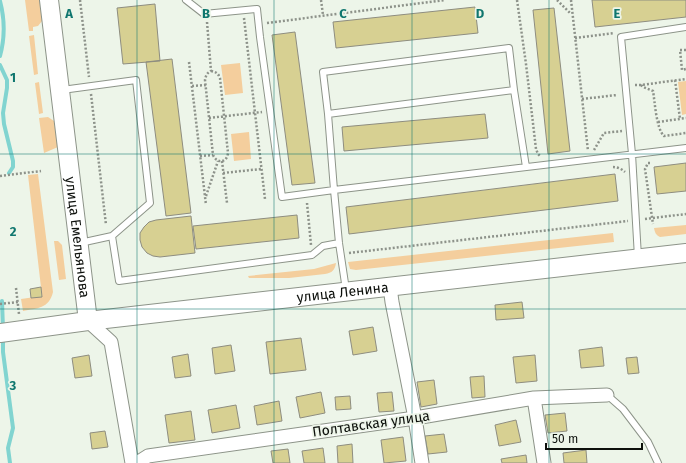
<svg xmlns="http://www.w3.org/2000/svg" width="686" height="463" viewBox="0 0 686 463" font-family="'Fira Sans',sans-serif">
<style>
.green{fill:#f4ce9d}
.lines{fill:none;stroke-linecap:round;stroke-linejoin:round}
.stream{stroke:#81d4d0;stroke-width:4}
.building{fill:#d7d092;stroke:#8e8d80}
.service-casing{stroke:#8d9489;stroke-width:8}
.minor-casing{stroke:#8d9489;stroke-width:15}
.secondary-casing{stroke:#8d9489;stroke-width:20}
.path{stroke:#8d928a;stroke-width:2.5;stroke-dasharray:2 2;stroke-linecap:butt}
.service{stroke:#fff;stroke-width:6}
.minor{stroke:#fff;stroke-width:13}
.secondary{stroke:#fff;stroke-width:18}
.grid{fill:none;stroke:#0f766e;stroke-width:1;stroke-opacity:0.55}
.labels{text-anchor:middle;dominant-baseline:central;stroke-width:3.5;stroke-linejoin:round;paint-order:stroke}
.street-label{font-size:14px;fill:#0d100c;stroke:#edf5e9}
.grid-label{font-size:13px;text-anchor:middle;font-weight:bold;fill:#0f766e;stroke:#edf5e9;stroke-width:3.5;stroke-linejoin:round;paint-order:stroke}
</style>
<rect width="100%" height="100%" fill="#edf5e9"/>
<!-- green -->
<path class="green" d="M 25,0 L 40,0 L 42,21 L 38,26 L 33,27 L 33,31 L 29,31 Z
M 34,35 L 38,74 L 34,75 L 29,36 Z
M 240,63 L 243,93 L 225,95 L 221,65 Z
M 686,81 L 686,114 L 682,115 L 678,82 Z
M 39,82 L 43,113 L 39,114 L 35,83 Z
M 48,117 L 54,121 L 58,147 L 44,153 L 39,118 Z
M 249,132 L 251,159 L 234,161 L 231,134 Z
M 38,174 L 53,292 C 49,309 37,308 23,311 L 21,299 L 42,296 L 28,175 Z
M 686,225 L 686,234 L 660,237 C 656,235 655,233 654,228 Z
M 613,233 L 614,242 L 356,270 L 350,269 L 348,262 Z
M 54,241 L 58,241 L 62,245 L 66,279 L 59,280 Z
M 336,263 C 335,270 332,273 325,274 L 289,278 L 249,278 L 248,276 L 314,269 Z"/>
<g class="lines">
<!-- stream -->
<path class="stream" d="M 0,1 C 5,20 5,38 0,56
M 0,65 L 7,80 L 7,88 L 3,113 L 4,124 L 13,161 L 13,167 L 9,173
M 2,301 L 3,329
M 3,337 L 3,352 L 13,428 L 8,448 L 10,463"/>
</g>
<!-- building -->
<path class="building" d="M 592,0 L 686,0 L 686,17 L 595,27 Z
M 155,4 L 160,61 L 123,64 L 117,8 Z
M 475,7 L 478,33 L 336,48 L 333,22 Z
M 554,8 L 570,151 L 548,154 L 533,10 Z
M 295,32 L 315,183 L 292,185 L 272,35 Z
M 172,59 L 191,213 L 166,216 L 146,62 Z
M 485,114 L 488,138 L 344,151 L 342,127 Z
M 686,163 L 686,191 L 657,194 L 654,167 Z
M 615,174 L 618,201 L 349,234 L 346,207 Z
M 297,215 L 299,238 L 196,249 L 193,226 Z
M 191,216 L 195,253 L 160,257 L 153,256 L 147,253 L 142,247 L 140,240 L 140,233 L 144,227 L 149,222 L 156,220 Z
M 41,287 L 42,297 L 31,298 L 30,289 Z
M 522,302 L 524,318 L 496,320 L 495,305 Z
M 373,327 L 377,351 L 353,355 L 349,331 Z
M 301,338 L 306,370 L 270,374 L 266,342 Z
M 231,345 L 235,371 L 215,374 L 212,348 Z
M 602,347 L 604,366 L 581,368 L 579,350 Z
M 188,354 L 191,376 L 175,378 L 172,357 Z
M 89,355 L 92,376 L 75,378 L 72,358 Z
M 535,355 L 537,381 L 516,383 L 513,357 Z
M 637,357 L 639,373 L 628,374 L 626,358 Z
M 484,376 L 485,397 L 472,398 L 470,377 Z
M 434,380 L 437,404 L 421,407 L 417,382 Z
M 321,392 L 325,413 L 300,418 L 296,397 Z
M 392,392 L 394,411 L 379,412 L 377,393 Z
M 350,396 L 351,409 L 336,410 L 335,397 Z
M 279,401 L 282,421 L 257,425 L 254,406 Z
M 236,405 L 240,428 L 212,433 L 208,410 Z
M 191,411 L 195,440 L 169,443 L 165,415 Z
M 565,413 L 567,431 L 548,433 L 545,415 Z
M 516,420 L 521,442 L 499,446 L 495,425 Z
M 105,431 L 108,447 L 92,449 L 90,433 Z
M 444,434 L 447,452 L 428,454 L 425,436 Z
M 403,437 L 406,461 L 384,463 L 381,440 Z
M 352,444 L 353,463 L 338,463 L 337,446 Z
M 323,448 L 325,463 L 304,463 L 302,451 Z
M 288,449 L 290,463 L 273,463 L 271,451 Z
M 586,450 L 587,463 L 564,463 L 563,453 Z
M 526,455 L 527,463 L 502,463 L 501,459 Z"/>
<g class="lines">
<!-- service casing -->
<g class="service-casing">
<path id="service" d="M 186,0 L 204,14 L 257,9 L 260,37 L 282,197 L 334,190 L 328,114 L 323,72 L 509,48 L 514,90 L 328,114
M 62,90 L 136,80 L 150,203 L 112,236 L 119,281 L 312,255 L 323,246 L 339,243
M 514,90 L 526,167
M 80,243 L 112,236
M 638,257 L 632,154 L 621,37 L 686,27
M 346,290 L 339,243 L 334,190 L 686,148
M 607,395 L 623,409 L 648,442 L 658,463"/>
</g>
<!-- minor casing -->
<g class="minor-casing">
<path id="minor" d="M 390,287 L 392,302 L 415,418 L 422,463
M 88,321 L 111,342 L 132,463
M 534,398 L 544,463
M 137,463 L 148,456 L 415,418 L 534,398 L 607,395"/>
</g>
<!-- secondary casing -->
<g class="secondary-casing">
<g id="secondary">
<path id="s1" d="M 49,0 L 88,321"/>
<path id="s2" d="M 0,333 L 88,321 L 686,253"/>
</g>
</g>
<!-- path -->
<path class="path" d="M 80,0 L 89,77
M 321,0 L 323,15
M 517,0 L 526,64 L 536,149 L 538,154 L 541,157
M 557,0 L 571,14
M 571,0 L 588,151
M 244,18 L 265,199
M 207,22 L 211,71
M 267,23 L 445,0
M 575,38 L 614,33
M 686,50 L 680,50 L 682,70 L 686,69
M 189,62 L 206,205
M 211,71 C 216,72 218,73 220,78 L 228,153 C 227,163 217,164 213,155 L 205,80 C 206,75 207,73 211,71 Z
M 675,80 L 680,119
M 635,85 L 641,85 L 686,79
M 641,85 L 643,87 L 653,91 C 655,102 656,128 664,136 L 686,133
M 192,86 L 206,85
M 91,94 L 106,225
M 582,99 L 617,95
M 209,118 L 262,112
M 658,122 L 686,118
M 594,150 L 604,133 L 622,131
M 200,156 L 213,155
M 222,161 L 227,203
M 650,163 L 648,163 L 645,169 L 653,224
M 613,167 C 617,167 622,169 625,172
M 223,173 L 261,169
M 0,176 L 41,171
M 206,196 L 218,161
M 307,203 L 311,245
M 645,219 L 686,214
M 349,253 L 628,221
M 16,288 L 19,314
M 0,304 L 18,302"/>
<!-- service -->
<use href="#service" class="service"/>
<!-- minor -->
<use href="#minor" class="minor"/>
<!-- secondary -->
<use href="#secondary" class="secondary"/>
</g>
<!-- grid -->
<path class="grid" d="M 137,0 L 137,463M 274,0 L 274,463M 412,0 L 412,463M 549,0 L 549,463M 0,154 L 686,154M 0,309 L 686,309"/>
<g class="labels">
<!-- street labels -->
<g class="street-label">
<text stroke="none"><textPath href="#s1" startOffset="239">улица Емельянова</textPath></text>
<text stroke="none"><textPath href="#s2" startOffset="345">улица Ленина</textPath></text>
<text transform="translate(371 424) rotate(-8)">Полтавская улица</text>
</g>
</g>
<g class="grid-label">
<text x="69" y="18">A</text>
<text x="206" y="18">B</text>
<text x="343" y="18">C</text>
<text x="480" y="18">D</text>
<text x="617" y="18">E</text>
<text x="13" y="82">1</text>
<text x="13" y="236">2</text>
<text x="13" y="390">3</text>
</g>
<!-- scale -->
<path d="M546 443v6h96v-6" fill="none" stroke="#0d100c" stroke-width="2"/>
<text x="552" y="443" font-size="12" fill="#0d100c" stroke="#edf5e9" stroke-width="3" paint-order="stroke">50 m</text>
</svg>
